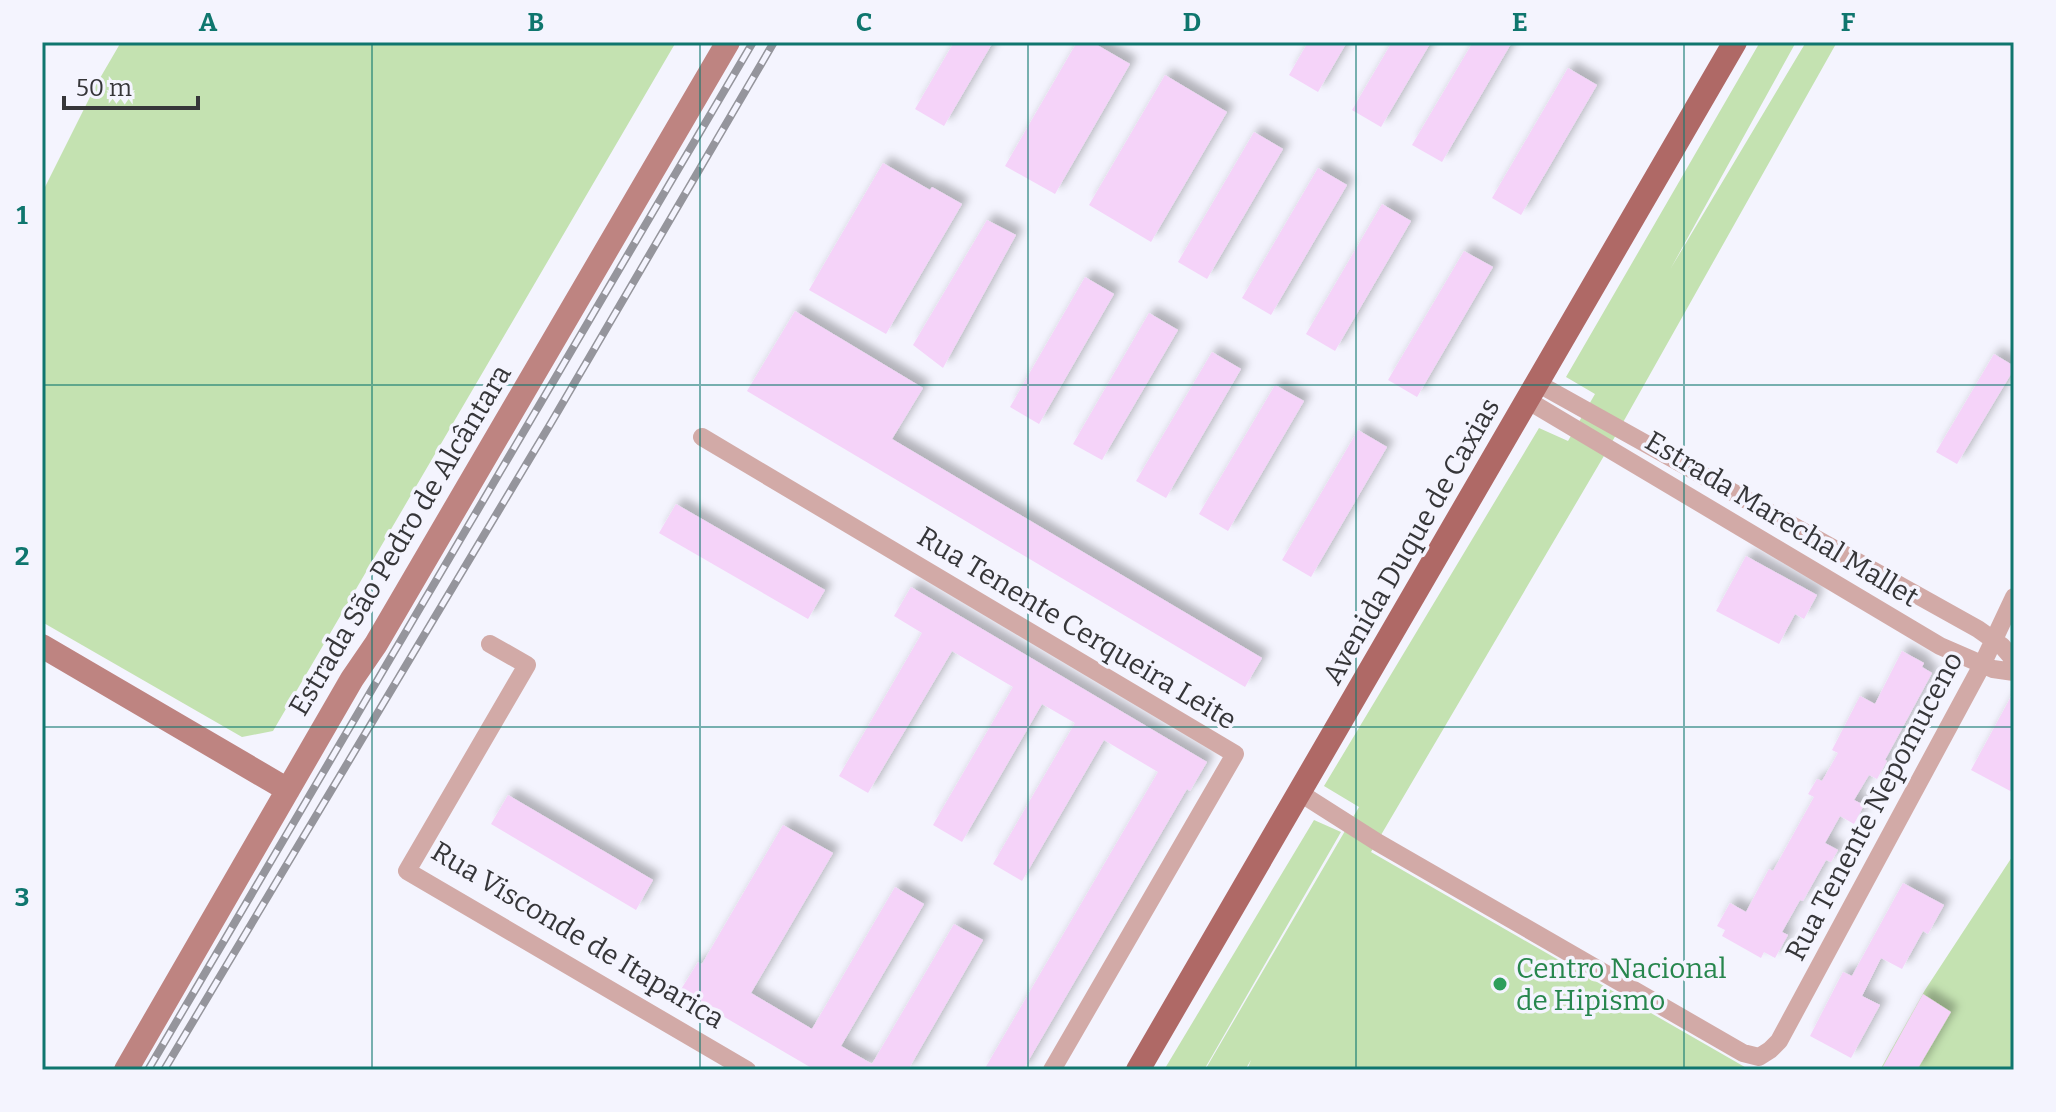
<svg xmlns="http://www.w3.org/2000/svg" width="2056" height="1112" viewBox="0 0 2056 1112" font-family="Bitter,serif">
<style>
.green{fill:#c4e2b1}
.building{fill:#f5d3f9;filter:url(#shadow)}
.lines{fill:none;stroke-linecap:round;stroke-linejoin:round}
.street{stroke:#d2aaa7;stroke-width:18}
.secondary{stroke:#be8481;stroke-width:24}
.primary{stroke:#af6966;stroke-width:24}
.rail-casing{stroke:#95959c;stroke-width:8}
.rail{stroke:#f4f4fe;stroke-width:5;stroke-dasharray:15;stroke-linecap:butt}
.grid{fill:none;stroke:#0f766e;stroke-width:2;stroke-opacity:0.55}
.leisure-dot{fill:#2e9e5b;stroke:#f4f4fe;stroke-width:3}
.labels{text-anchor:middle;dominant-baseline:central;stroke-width:7;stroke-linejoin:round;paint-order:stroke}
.street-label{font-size:28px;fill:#363639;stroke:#f4f4fe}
.leisure-label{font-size:28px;fill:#27864d;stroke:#f4f4fe;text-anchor:start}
.neatline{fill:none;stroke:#0f766e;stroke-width:3}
.grid-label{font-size:26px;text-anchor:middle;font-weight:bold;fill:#0f766e}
</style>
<defs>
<filter id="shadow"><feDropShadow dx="7" dy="-7" stdDeviation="4" flood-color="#0004"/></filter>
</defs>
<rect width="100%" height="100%" fill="#f4f4fe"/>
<!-- green -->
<path class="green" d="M 121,42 L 676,42 L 273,731 L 242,737 L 42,622 L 42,193 L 96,85 Z
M 1760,42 L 1796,42 L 1671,268 L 1806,42 L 1837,42 L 1608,449 L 1371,852 L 1750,1070 L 1247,1070 L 1251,1060 L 1245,1070 L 1205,1070 L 1359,807 L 1324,786 L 1539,428 L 1568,441 L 1595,394 L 1566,377 Z
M 1314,820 L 1341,832 L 1204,1070 L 1164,1070 Z
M 2014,854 L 2014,1070 L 1880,1070 L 1925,990 Z"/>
<!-- building -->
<path class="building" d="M 954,42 L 993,42 L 944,126 L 915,109 Z
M 1077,42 L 1092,42 L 1130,64 L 1055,194 L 1005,166 Z
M 1308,42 L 1347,42 L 1318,92 L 1289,75 Z
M 1392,42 L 1431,42 L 1381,127 L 1352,110 Z
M 1473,42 L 1512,42 L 1442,162 L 1412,145 Z
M 1568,68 L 1597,85 L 1521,215 L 1492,198 Z
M 1165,75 L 1227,112 L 1151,242 L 1089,205 Z
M 1254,132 L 1283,149 L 1207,279 L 1178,262 Z
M 883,163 L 930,190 L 932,187 L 962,204 L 886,334 L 809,290 Z
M 1318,168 L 1347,185 L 1271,315 L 1242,298 Z
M 1382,204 L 1411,221 L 1335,351 L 1306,334 Z
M 987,220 L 1016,235 L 943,368 L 913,345 Z
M 1464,251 L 1493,267 L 1417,397 L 1388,380 Z
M 1085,277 L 1114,294 L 1039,424 L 1010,407 Z
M 795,311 L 923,388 L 892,439 L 1262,658 L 1245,687 L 747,391 Z
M 1149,313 L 1178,330 L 1102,460 L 1073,444 Z
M 1212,352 L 1241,369 L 1166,498 L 1136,481 Z
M 1994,354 L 2014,366 L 2014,369 L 1957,464 L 1936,452 Z
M 1275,385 L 1304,401 L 1228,531 L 1199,514 Z
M 1358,430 L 1387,447 L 1311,577 L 1282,560 Z
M 676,504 L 825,590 L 808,619 L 659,533 Z
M 1746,556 L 1817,595 L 1804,619 L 1795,614 L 1779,644 L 1716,611 Z
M 911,587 L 1207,762 L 1190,791 L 1187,789 L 1023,1070 L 984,1070 L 1158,772 L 1104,740 L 1022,881 L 993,864 L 1075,723 L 1042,704 L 962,842 L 933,825 L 1013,687 L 952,651 L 868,793 L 839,776 L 922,633 L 894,616 Z
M 1902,651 L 1924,663 L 1922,667 L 1932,673 L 1885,760 L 1887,761 L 1877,779 L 1869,775 L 1854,800 L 1864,805 L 1854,824 L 1840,816 L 1825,843 L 1838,850 L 1831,862 L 1826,860 L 1803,901 L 1800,900 L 1782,932 L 1788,935 L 1775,958 L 1764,952 L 1761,958 L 1722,936 L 1725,930 L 1717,926 L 1730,903 L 1746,912 L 1769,869 L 1773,871 L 1814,797 L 1808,794 L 1817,779 L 1822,781 L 1838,753 L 1832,750 L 1860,696 L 1875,704 Z
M 2014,691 L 2014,793 L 1971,770 Z
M 508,795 L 653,880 L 636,910 L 491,824 Z
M 783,825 L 833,853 L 751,993 L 812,1029 L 895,887 L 924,904 L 841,1046 L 872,1064 L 954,924 L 983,940 L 908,1070 L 815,1070 L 680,991 L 698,962 L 702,964 Z
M 1903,883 L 1944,905 L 1928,934 L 1923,931 L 1902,969 L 1881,958 L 1862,996 L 1880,1005 L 1851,1058 L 1810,1036 L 1843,972 L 1852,976 Z
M 1923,994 L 1951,1012 L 1917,1070 L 1881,1070 Z"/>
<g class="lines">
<!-- street -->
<path class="street" d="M 1537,383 L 1978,629 L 2002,646 L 2014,660
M 1527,400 L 1940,646 L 1993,669 L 2014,672
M 702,437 L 1235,754 L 1052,1070
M 490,644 L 527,665 L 407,871 L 747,1070
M 1300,793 L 1377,842 L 1743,1053 L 1759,1057 L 1770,1050 L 1779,1041 L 1982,665 L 2014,597"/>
<!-- secondary -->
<path class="secondary" d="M 42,646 L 288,790
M 126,1070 L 352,679 L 376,644 L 728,42"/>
<!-- primary -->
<path class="primary" d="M 1138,1070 L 1735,42"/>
<!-- rail casing -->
<g class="rail-casing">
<path id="rail" d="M 148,1070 L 753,42
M 164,1070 L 551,423 L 774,42"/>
</g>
<!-- rail -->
<use href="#rail" class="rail"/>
</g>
<!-- grid -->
<path class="grid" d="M 372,42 L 372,1070M 700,42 L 700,1070M 1028,42 L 1028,1070M 1356,42 L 1356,1070M 1684,42 L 1684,1070M 42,385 L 2014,385M 42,727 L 2014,727"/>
<!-- markers -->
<circle class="leisure-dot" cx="1500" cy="984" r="8"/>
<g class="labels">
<!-- street labels -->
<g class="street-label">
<text transform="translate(1782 519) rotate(31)">Estrada Marechal Mallet</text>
<text transform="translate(400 540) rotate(-59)">Estrada São Pedro de Alcântara</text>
<text transform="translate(1411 541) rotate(-60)">Avenida Duque de Caxias</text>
<text transform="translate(1077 628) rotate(31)">Rua Tenente Cerqueira Leite</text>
<text transform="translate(1874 806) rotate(-62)">Rua Tenente Nepomuceno</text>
<text transform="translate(578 935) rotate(31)">Rua Visconde de Itaparica</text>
</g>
<!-- leisure labels -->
<g class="leisure-label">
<text x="1516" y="968">Centro Nacional<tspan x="1516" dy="32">de Hipismo</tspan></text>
</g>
</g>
<!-- border -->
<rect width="2056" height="1112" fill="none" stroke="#f4f4fe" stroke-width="88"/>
<!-- scale -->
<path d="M64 96v12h134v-12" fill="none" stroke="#363639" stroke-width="4"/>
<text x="76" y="96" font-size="24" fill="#363639" stroke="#f4f4fe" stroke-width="6" paint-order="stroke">50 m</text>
<rect x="44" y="44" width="1968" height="1024" class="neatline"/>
<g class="grid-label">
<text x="208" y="31">A</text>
<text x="536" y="31">B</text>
<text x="864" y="31">C</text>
<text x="1192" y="31">D</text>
<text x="1520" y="31">E</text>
<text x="1848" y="31">F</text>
<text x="22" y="224">1</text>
<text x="22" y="565">2</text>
<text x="22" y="906">3</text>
</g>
</svg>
